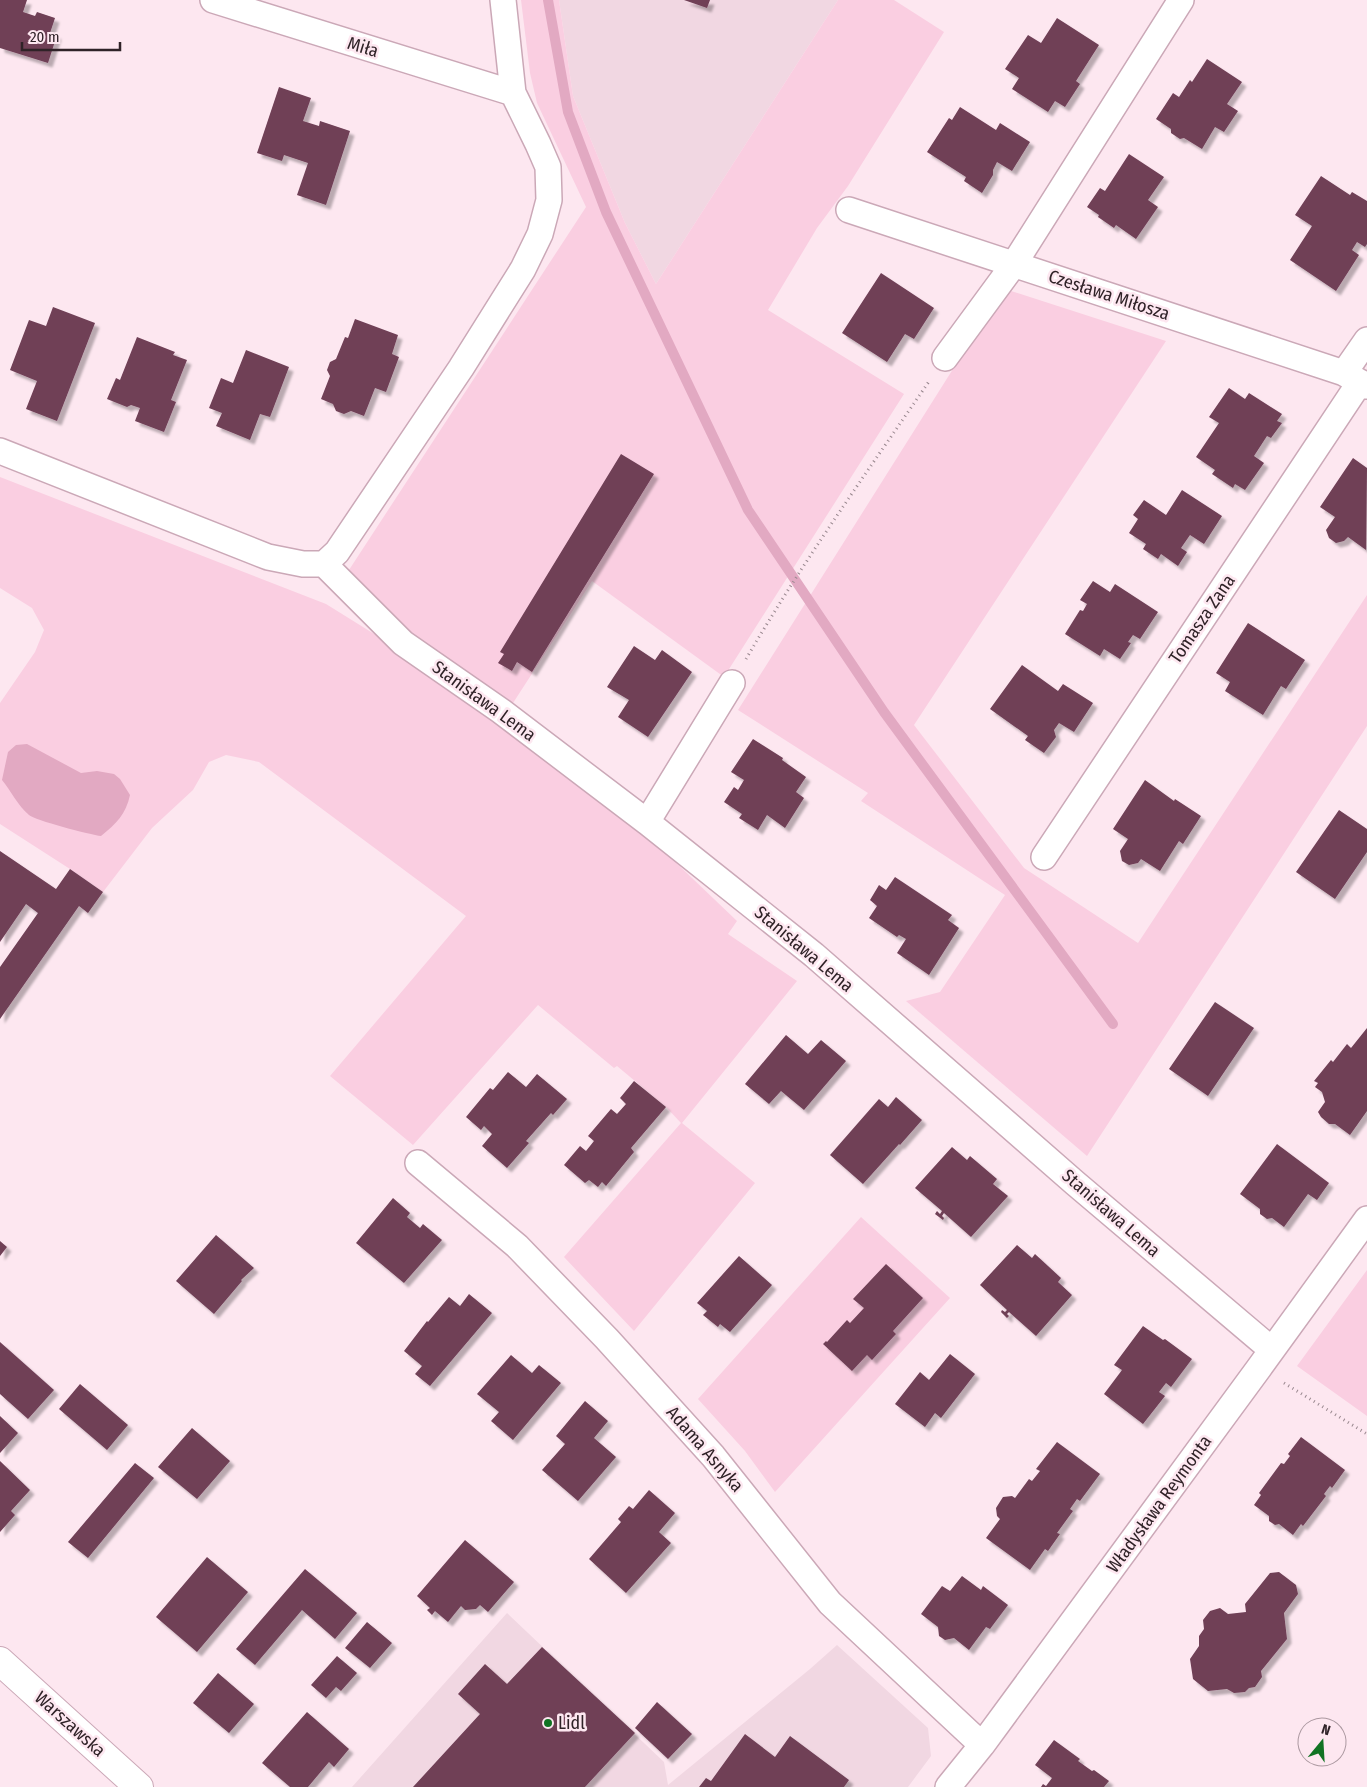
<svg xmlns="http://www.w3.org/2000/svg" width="1367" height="1787" viewBox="0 0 1367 1787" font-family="'Fira Sans Condensed',sans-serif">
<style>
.built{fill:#f1d7e2}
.green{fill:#facee1}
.water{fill:#e2a9c2}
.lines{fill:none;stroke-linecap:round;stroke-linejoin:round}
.stream{stroke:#e2a9c2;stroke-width:10}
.building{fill:#6f3f56;filter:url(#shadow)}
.street-casing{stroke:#cba8b7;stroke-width:28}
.secondary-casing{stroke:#cba8b7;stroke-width:30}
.path{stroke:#99888f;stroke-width:3;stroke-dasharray:1 4;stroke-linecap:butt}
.street{stroke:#fff;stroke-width:25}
.secondary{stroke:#fff;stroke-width:28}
.poi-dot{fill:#117323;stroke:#fde7f0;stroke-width:2}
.labels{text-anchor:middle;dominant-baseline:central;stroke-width:5;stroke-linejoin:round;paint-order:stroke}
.street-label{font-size:18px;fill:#2f2227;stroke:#fde7f0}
.poi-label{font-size:18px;fill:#2f2227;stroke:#fde7f0;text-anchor:start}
</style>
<defs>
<filter id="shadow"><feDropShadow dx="4.5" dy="4.5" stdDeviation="1" flood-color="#0004"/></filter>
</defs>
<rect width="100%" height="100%" fill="#fde7f0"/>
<!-- built -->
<path class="built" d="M 559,0 L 838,0 L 656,284 L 625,223 L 573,96 Z
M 507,1613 L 664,1762 L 668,1785 L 810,1669 L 837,1645 L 928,1728 L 931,1756 L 908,1787 L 352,1787 Z"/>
<!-- green -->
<path class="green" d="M 521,0 L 559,0 L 573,96 L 625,223 L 656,284 L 838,0 L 894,0 L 944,32 L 848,186 L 817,228 L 768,310 L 904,394 L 724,677 L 592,581 L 513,703 L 403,627 L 347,573 L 586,207 L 537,103 L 530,73 Z
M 1008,290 L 1166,341 L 914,725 L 1024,868 L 1138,943 L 1367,595 L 1367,726 L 1087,1156 L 906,1001 L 940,992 L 1005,895 L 861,801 L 868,793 L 738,710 L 953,369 Z
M 0,477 L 326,604 L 408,655 L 579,784 L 669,856 L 737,921 L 728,934 L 797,981 L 682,1123 L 755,1183 L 634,1331 L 564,1257 L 681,1123 L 666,1107 L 617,1066 L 614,1068 L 538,1005 L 413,1145 L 330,1076 L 466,916 L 259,762 L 226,755 L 209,762 L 193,790 L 152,828 L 103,892 L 70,869 L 0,824 L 0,703 L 35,652 L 44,630 L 32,608 L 0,588 Z
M 861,1217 L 950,1298 L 775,1492 L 745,1451 L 698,1399 Z
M 1367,1270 L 1367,1416 L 1297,1366 Z"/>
<!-- water -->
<path class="water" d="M 27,744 L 81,773 L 97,771 L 114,774 L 120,779 L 130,795 C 126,814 116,824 101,836 C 91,835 34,820 29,815 C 18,806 11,791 2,780 L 8,752 L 16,745 Z"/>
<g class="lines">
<!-- stream -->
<path class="stream" d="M 548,0 L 568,112 L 606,212 L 748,510 L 884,712 L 1113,1024"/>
</g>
<!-- building -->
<path class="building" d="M 0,0 L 27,0 L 23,12 L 35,16 L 37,12 L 55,18 L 50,33 L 57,35 L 48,63 L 0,48 Z
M 684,0 L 710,0 L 707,8 Z
M 1057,18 L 1099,45 L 1076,81 L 1080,84 L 1065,107 L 1055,101 L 1048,112 L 1012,89 L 1019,78 L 1005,69 L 1028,35 L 1041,43 Z
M 1207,59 L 1242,82 L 1227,104 L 1238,111 L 1224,132 L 1215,127 L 1202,149 L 1184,138 L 1180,139 L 1171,133 L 1171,129 L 1156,119 L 1173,93 L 1179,97 L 1190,80 L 1192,82 Z
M 279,87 L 311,98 L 303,121 L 319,126 L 320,121 L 350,131 L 326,205 L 297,195 L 308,163 L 284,155 L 282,161 L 257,153 Z
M 960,107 L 996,130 L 1000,123 L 1030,142 L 1012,171 L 997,162 L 993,170 L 993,175 L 982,193 L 964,181 L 966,177 L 927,152 L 949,118 L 952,120 Z
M 1129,154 L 1164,177 L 1148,200 L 1158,207 L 1136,239 L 1116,225 L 1114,228 L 1098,217 L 1099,215 L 1087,207 L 1100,188 L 1105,191 Z
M 1321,176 L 1350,195 L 1352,192 L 1367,201 L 1367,244 L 1365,247 L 1357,242 L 1352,250 L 1359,255 L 1336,291 L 1290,260 L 1312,226 L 1295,215 Z
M 881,273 L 934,308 L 914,339 L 905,334 L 887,362 L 842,333 Z
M 53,307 L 95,323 L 57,421 L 26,409 L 37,381 L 10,370 L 29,320 L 46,326 Z
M 355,319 L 398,335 L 392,354 L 399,357 L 386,392 L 375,388 L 364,416 L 351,411 L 344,414 L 336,411 L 333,404 L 321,399 L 330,376 L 327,370 L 330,362 L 336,359 L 345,337 L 348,338 Z
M 137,337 L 175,352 L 173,355 L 187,360 L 171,400 L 176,402 L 164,432 L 135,421 L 140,408 L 131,405 L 127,407 L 107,399 L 116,378 L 120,380 Z
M 246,350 L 289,367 L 270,417 L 260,414 L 250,440 L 216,426 L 222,413 L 209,408 L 221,378 L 233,383 Z
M 1229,388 L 1245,399 L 1249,393 L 1282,414 L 1277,421 L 1282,423 L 1271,438 L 1267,436 L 1254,456 L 1264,463 L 1245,490 L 1235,484 L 1233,488 L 1212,474 L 1215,470 L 1196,457 L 1219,423 L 1209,417 Z
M 621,454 L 654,474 L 532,672 L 517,662 L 512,671 L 498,663 L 504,654 L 500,652 Z
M 1353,458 L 1367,468 L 1366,550 L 1348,537 L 1344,541 L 1336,543 L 1329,538 L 1326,530 L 1335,517 L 1320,507 Z
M 1182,490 L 1222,516 L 1204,544 L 1190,535 L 1181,548 L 1187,552 L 1178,566 L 1161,554 L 1158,559 L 1143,549 L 1146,544 L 1129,533 L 1138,519 L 1133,515 L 1144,500 L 1166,515 Z
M 1093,581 L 1110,592 L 1115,584 L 1158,612 L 1140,639 L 1133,635 L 1128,642 L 1131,643 L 1120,659 L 1104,649 L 1100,656 L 1065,634 L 1080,610 L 1083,611 L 1087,604 L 1080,600 Z
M 1248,623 L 1305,660 L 1286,689 L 1281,686 L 1263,715 L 1225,691 L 1230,682 L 1216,673 Z
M 634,646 L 655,660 L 662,650 L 692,672 L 648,737 L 618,717 L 629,700 L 607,687 Z
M 1022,665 L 1058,691 L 1063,684 L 1093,703 L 1074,732 L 1059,723 L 1054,730 L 1056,737 L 1044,753 L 1025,740 L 1028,736 L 990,709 Z
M 753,739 L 783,758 L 782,760 L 806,777 L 796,792 L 804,798 L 785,828 L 767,815 L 758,830 L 739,818 L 742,814 L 724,802 L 734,787 L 738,790 L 744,780 L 731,772 Z
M 1145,780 L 1174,801 L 1175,799 L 1201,816 L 1183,844 L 1179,841 L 1160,871 L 1141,859 L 1138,863 L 1129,865 L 1122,861 L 1120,851 L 1128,839 L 1113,829 Z
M 1339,810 L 1367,829 L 1367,852 L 1335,899 L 1296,872 Z
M 0,851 L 56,889 L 70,869 L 103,892 L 88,913 L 79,906 L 0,1019 L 0,967 L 38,913 L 26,904 L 0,942 Z
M 895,877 L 952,915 L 948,920 L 959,928 L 929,975 L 897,953 L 906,939 L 899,935 L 897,937 L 869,918 L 877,906 L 870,900 L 879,885 L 886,890 Z
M 1215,1002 L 1254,1028 L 1208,1096 L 1169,1069 Z
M 1367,1028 L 1367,1111 L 1350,1135 L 1335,1124 L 1329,1124 L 1321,1117 L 1318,1112 L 1325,1102 L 1322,1092 L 1315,1087 L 1318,1083 L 1314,1081 L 1331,1060 L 1333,1062 L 1347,1044 L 1351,1048 Z
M 786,1035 L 808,1054 L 821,1040 L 846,1061 L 804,1110 L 781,1091 L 769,1104 L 745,1084 Z
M 508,1072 L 526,1087 L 537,1074 L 567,1099 L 553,1115 L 551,1113 L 526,1141 L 529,1143 L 507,1168 L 482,1146 L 492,1134 L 484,1126 L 481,1130 L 466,1117 L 490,1088 L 493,1090 Z
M 634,1081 L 666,1107 L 631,1148 L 634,1152 L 606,1186 L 602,1182 L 598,1187 L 589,1180 L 585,1183 L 564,1165 L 580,1146 L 586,1151 L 594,1141 L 588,1136 L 611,1109 L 617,1114 L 626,1104 L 620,1098 Z
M 896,1097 L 922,1120 L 900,1145 L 899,1144 L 863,1184 L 830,1155 L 879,1099 L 888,1107 Z
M 1277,1144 L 1329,1183 L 1317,1200 L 1308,1194 L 1284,1227 L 1272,1218 L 1267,1219 L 1260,1214 L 1260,1209 L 1240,1194 Z
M 952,1147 L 967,1160 L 970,1156 L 997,1179 L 993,1184 L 1008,1196 L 971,1237 L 944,1213 L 942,1216 L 944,1218 L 943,1220 L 935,1214 L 937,1211 L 940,1214 L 942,1211 L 915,1188 Z
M 393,1198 L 410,1213 L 407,1217 L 420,1228 L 423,1224 L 442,1240 L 404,1283 L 356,1243 Z
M 216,1235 L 254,1268 L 241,1280 L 242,1281 L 214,1314 L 176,1281 Z
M 0,1241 L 7,1247 L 0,1256 Z
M 1017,1245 L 1032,1258 L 1035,1254 L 1061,1278 L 1058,1282 L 1072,1295 L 1036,1336 L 1009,1312 L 1007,1314 L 1009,1316 L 1007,1318 L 1001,1312 L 1002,1310 L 1005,1312 L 1007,1310 L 980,1285 Z
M 739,1256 L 772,1285 L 730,1332 L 720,1324 L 718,1327 L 703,1315 L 707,1311 L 697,1303 Z
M 886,1264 L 923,1298 L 893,1331 L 896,1334 L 872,1360 L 867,1355 L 852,1371 L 823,1344 L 826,1341 L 827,1342 L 847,1320 L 850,1323 L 864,1308 L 853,1299 Z
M 469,1294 L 492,1313 L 430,1386 L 415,1374 L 422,1366 L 404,1351 L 427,1321 L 428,1322 L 449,1297 L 460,1306 Z
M 1143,1326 L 1163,1340 L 1165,1339 L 1192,1359 L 1171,1387 L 1166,1383 L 1159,1392 L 1165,1396 L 1143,1424 L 1104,1394 L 1122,1370 L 1114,1365 Z
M 0,1342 L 54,1390 L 28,1419 L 0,1394 Z
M 950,1354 L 975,1374 L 941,1418 L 935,1413 L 925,1427 L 895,1404 L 920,1372 L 929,1380 Z
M 511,1355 L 532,1373 L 539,1365 L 561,1383 L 513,1440 L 491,1421 L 499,1412 L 477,1394 Z
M 80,1384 L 128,1425 L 107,1450 L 59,1409 Z
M 585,1401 L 608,1421 L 594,1438 L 616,1457 L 578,1501 L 542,1470 L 565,1444 L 556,1436 Z
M 0,1416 L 18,1433 L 0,1453 Z
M 192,1428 L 230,1461 L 197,1499 L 158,1467 Z
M 1301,1437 L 1345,1470 L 1332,1488 L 1330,1486 L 1324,1494 L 1326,1496 L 1303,1526 L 1301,1524 L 1293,1535 L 1279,1524 L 1275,1525 L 1269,1521 L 1269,1516 L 1254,1505 L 1261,1495 L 1259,1493 L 1281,1463 L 1284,1464 L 1290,1456 L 1288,1454 Z
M 1057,1442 L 1100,1474 L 1080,1501 L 1077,1499 L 1070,1509 L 1073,1511 L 1057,1533 L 1060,1534 L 1048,1551 L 1045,1549 L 1030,1570 L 986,1538 L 1000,1519 L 997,1516 L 996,1508 L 1003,1497 L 1012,1496 L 1015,1498 L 1029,1479 L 1032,1481 L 1040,1471 L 1036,1469 Z
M 0,1461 L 30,1490 L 11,1511 L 15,1515 L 0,1532 Z
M 135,1463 L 154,1478 L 88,1558 L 68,1542 Z
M 649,1490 L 675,1513 L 659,1532 L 671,1543 L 626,1593 L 589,1559 L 621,1522 L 618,1519 L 629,1506 L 633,1509 Z
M 465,1540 L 514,1582 L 488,1612 L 480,1605 L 476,1609 L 465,1610 L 461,1606 L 448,1622 L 435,1611 L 432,1615 L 427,1610 L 430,1608 L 417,1596 Z
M 207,1557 L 248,1592 L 197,1652 L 156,1617 Z
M 305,1569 L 357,1613 L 335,1639 L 302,1610 L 255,1665 L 236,1649 Z
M 1279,1572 L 1296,1585 L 1298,1594 L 1284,1613 L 1287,1639 L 1261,1671 L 1262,1677 L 1255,1687 L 1249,1688 L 1245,1692 L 1234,1693 L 1227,1689 L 1208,1691 L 1193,1679 L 1190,1659 L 1199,1646 L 1199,1636 L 1204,1629 L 1203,1620 L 1210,1611 L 1220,1608 L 1228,1614 L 1246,1612 L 1245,1604 L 1270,1573 Z
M 962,1576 L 981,1590 L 983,1586 L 1008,1605 L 990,1629 L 986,1627 L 969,1650 L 954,1638 L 945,1640 L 939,1636 L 938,1627 L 921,1614 L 942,1586 L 950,1591 Z
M 367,1622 L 392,1643 L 370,1668 L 345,1648 Z
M 542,1647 L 635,1733 L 585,1787 L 413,1787 L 480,1714 L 458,1694 L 485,1664 L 507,1684 Z
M 337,1656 L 357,1673 L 341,1691 L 336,1687 L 326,1698 L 311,1685 Z
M 218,1673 L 254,1704 L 229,1733 L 193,1703 Z
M 657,1702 L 692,1734 L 668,1759 L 635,1728 Z
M 307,1712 L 349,1749 L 334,1767 L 329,1762 L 308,1787 L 290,1787 L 262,1763 Z
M 745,1734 L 775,1757 L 790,1736 L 849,1780 L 844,1787 L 699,1787 L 706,1778 L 711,1781 Z
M 1054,1740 L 1080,1759 L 1078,1761 L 1092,1771 L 1094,1770 L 1109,1781 L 1104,1787 L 1041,1787 L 1043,1784 L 1046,1786 L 1052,1778 L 1035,1765 Z"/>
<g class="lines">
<!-- street casing -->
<g class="street-casing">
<path id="street" d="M 213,0 L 513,93
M 849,210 L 1344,373 L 1367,386
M 945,358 L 1014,264 L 1181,0
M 1344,373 L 1367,340
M 0,451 L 268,557 L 303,564 L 324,564 L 337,552 L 461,368 L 523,269 L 540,234 L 549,200 L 548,167 L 538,144 L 513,93 L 503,0
M 324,564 L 403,643 L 501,711 L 647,822 L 814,955 L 1075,1183 L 1272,1350
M 647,822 L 732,683
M 1044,857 L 1360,382
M 418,1163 L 517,1246 L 607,1339 L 713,1456 L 830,1603 L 982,1745
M 948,1787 L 982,1745 L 1259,1368 L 1367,1219"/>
</g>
<!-- secondary casing -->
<g class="secondary-casing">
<path id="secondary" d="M 0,1661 L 139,1787"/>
</g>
<!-- path -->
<path class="path" d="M 746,659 C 802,563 867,472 930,380
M 1284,1383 L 1367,1434"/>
<!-- street -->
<use href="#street" class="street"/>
<!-- secondary -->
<use href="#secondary" class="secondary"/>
</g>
<!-- markers -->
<circle class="poi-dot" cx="548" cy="1723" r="5"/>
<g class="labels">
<!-- street labels -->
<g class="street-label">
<text transform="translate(363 47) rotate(17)">Miła</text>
<text transform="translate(1109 295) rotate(18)">Czesława Miłosza</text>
<text transform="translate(1202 619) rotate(-56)">Tomasza Zana</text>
<text transform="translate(484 701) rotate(36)">Stanisława Lema</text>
<text transform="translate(804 949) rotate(40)">Stanisława Lema</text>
<text transform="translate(1111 1213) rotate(41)">Stanisława Lema</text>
<text transform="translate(705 1449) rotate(49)">Adama Asnyka</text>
<text transform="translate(1159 1504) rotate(-54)">Władysława Reymonta</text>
<text transform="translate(70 1724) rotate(42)">Warszawska</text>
</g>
<!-- poi labels -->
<g class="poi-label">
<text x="558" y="1723">Lidl</text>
</g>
</g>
<!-- north arrow -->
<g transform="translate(1322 1742) rotate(18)"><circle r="24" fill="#fde7f0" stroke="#ab98a0"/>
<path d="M0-4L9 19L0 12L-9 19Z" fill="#117323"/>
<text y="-8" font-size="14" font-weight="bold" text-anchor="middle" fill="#2f2227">N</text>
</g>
<!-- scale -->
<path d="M22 42v8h98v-8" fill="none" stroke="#2f2227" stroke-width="2.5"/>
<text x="30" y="42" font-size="15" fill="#2f2227" stroke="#fde7f0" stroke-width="4" paint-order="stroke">20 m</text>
</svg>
